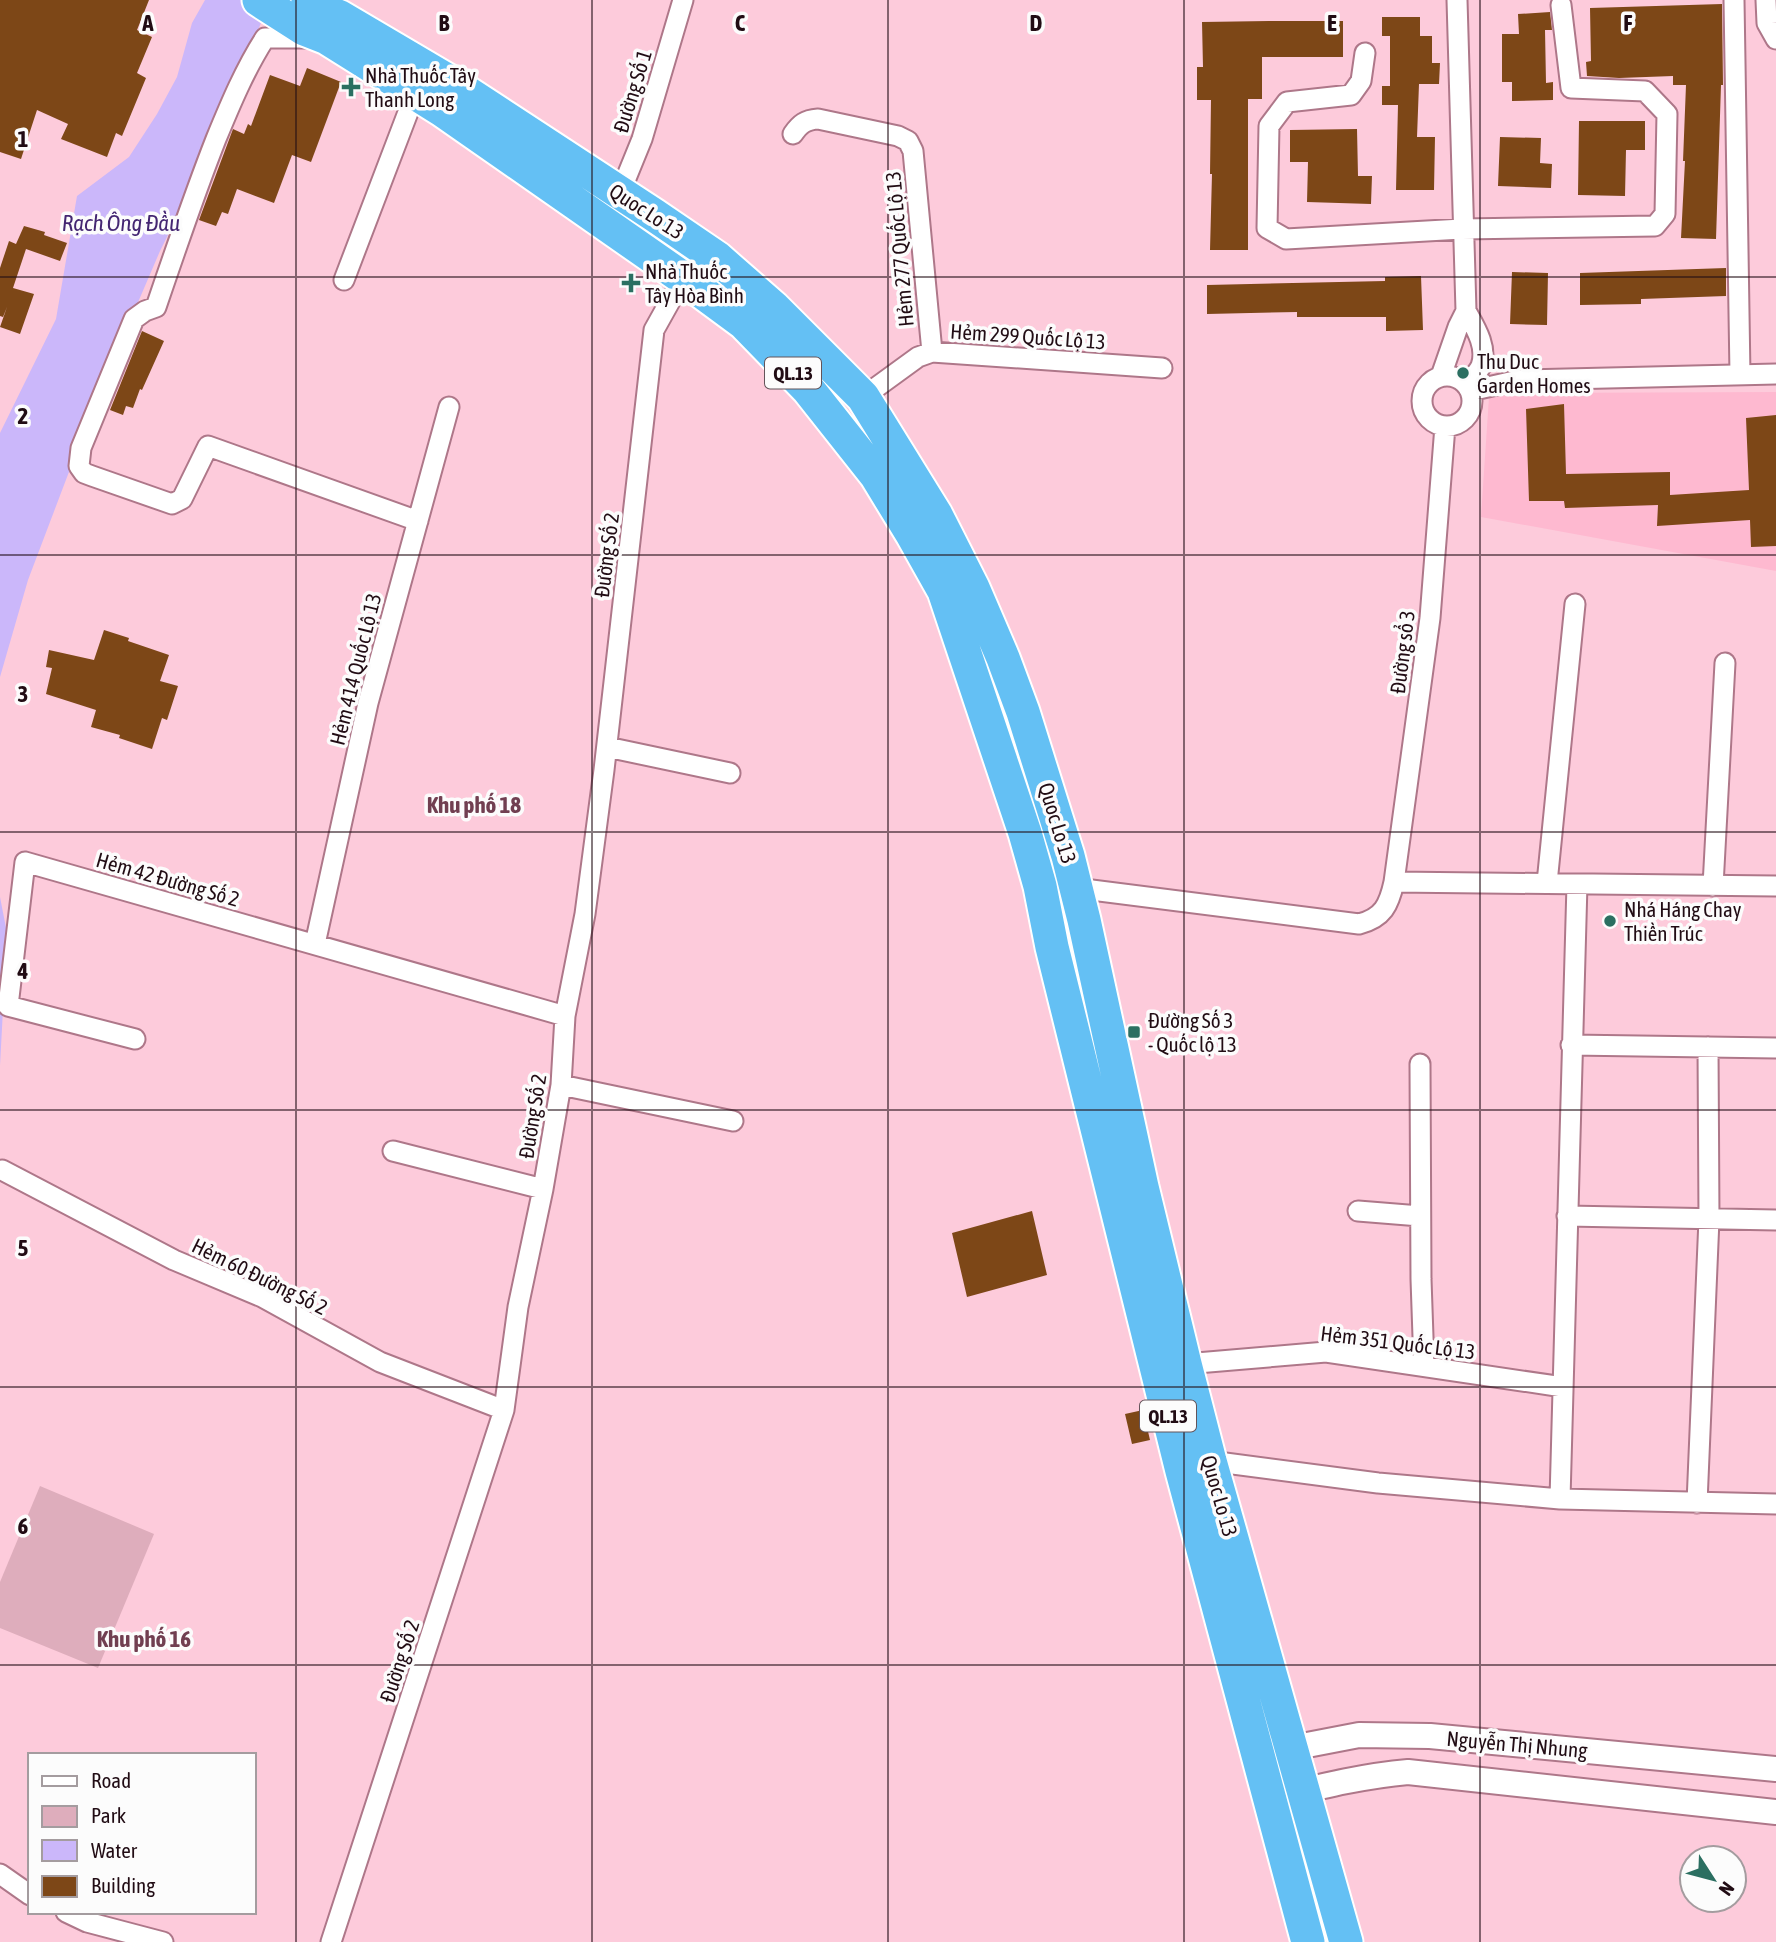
<svg xmlns="http://www.w3.org/2000/svg" width="1776" height="1942" viewBox="0 0 1776 1942" font-family="'Asap Condensed',sans-serif">
<style>
.built{fill:#feb9d0}
.green{fill:#deadbc}
.water{fill:#cbb7fa}
.building{fill:#7d4717}
.lines{fill:none;stroke-linecap:round;stroke-linejoin:round}
.minor-casing{stroke:#ae7789;stroke-width:23}
.tertiary-casing{stroke:#ae7789;stroke-width:28}
.trunk-casing{stroke:#fff;stroke-width:37}
.minor{stroke:#fff;stroke-width:19}
.tertiary{stroke:#fff;stroke-width:24}
.trunk{stroke:#64c0f4;stroke-width:33}
.grid{fill:none;stroke:#210c14;stroke-width:2;stroke-opacity:0.55}
.poi-dot{fill:#2b6f61;stroke:#fcfcfc;stroke-width:2.5}
.labels{text-anchor:middle;dominant-baseline:central;stroke-width:7;stroke-linejoin:round;paint-order:stroke}
.shield{fill:#fcfcfc;stroke:#63545a;stroke-width:2}
.shield-label{font-size:19px;font-weight:bold;fill:#210c14}
.poi-label{font-size:21px;fill:#210c14;stroke:#fcfcfc;text-anchor:start}
.street-label{font-size:21px;fill:#210c14;stroke:#fcfcfc}
.water-label{font-size:23px;font-style:italic;fill:#442672;stroke:#fcfcfc}
.neighbourhood-label{font-size:23px;font-weight:bold;fill:#713f51;stroke:#fcfcfc}
.grid-label{font-size:23px;text-anchor:middle;font-weight:bold;fill:#210c14;stroke:#fcfcfc;stroke-width:7;stroke-linejoin:round;paint-order:stroke}
</style>
<rect width="100%" height="100%" fill="#fdcbdb"/>
<!-- built -->
<path class="built" d="M 1776,392 L 1776,571 L 1481,517 L 1489,397 L 1510,393 Z"/>
<!-- green -->
<path class="green" d="M 40,1486 L 154,1534 L 98,1668 L 0,1628 L 0,1582 Z"/>
<!-- water -->
<path class="water" d="M 205,0 L 270,0 L 211,149 L 160,251 L 97,398 L 28,580 L 0,677 L 0,433 L 56,319 L 77,196 L 129,157 L 157,114 L 177,77 L 192,23 Z
M 0,897 L 7,933 L 0,1066 Z"/>
<!-- building -->
<path class="building" d="M 0,0 L 149,0 L 137,30 L 152,37 L 137,73 L 146,78 L 122,136 L 116,133 L 107,157 L 61,139 L 68,124 L 37,110 L 21,159 L 0,152 Z
M 1722,4 L 1723,85 L 1721,85 L 1716,239 L 1681,238 L 1685,161 L 1683,161 L 1686,85 L 1673,85 L 1673,76 L 1619,78 L 1587,76 L 1586,62 L 1591,61 L 1590,8 Z
M 1550,12 L 1552,30 L 1545,30 L 1546,83 L 1553,82 L 1553,100 L 1512,101 L 1512,82 L 1502,82 L 1502,34 L 1519,34 L 1518,14 Z
M 1382,17 L 1420,17 L 1420,36 L 1432,36 L 1432,63 L 1440,63 L 1439,84 L 1419,84 L 1417,137 L 1435,137 L 1434,190 L 1396,190 L 1398,105 L 1382,105 L 1382,86 L 1390,86 L 1390,36 L 1382,36 Z
M 1269,21 L 1343,21 L 1343,57 L 1262,57 L 1262,99 L 1248,99 L 1248,250 L 1210,250 L 1212,174 L 1210,174 L 1211,100 L 1197,100 L 1197,67 L 1203,67 L 1202,22 Z
M 307,68 L 341,82 L 311,162 L 292,155 L 274,203 L 237,189 L 228,214 L 222,212 L 216,226 L 199,220 L 233,129 L 244,134 L 248,124 L 251,126 L 270,75 L 300,86 Z
M 1579,121 L 1645,121 L 1645,150 L 1626,150 L 1625,196 L 1578,195 Z
M 1357,129 L 1358,176 L 1372,176 L 1371,204 L 1307,202 L 1308,162 L 1290,162 L 1290,130 Z
M 1500,137 L 1541,138 L 1540,163 L 1552,164 L 1551,188 L 1498,186 Z
M 24,226 L 45,232 L 44,235 L 67,243 L 60,261 L 26,249 L 13,288 L 34,294 L 20,334 L 0,327 L 7,307 L 3,317 L 0,316 L 0,268 L 9,241 L 16,244 Z
M 1726,268 L 1726,296 L 1641,299 L 1641,304 L 1580,305 L 1580,273 Z
M 1512,272 L 1548,273 L 1547,325 L 1510,324 Z
M 1421,276 L 1423,330 L 1386,331 L 1386,317 L 1297,317 L 1297,312 L 1207,314 L 1207,285 L 1385,281 L 1385,277 Z
M 142,331 L 164,341 L 142,390 L 140,389 L 133,408 L 126,406 L 123,415 L 110,410 Z
M 1564,404 L 1566,474 L 1670,472 L 1670,495 L 1749,490 L 1746,418 L 1776,415 L 1776,546 L 1751,547 L 1750,520 L 1657,526 L 1658,505 L 1565,508 L 1564,501 L 1529,501 L 1526,409 Z
M 104,630 L 129,638 L 128,641 L 169,655 L 160,681 L 178,686 L 167,720 L 162,718 L 152,749 L 119,738 L 120,735 L 91,727 L 96,710 L 46,694 L 52,668 L 46,667 L 49,650 L 94,660 Z
M 1032,1211 L 1047,1275 L 967,1297 L 952,1233 Z
M 1143,1410 L 1150,1440 L 1132,1444 L 1125,1414 Z"/>
<g class="lines">
<!-- minor casing -->
<g class="minor-casing">
<path id="minor" d="M 1457,0 L 1466,311 C 1475,327 1488,347 1481,366 C 1478,373 1471,379 1466,385
M 1734,0 L 1740,375
M 1766,0 L 1767,23 L 1776,39
M 315,38 L 265,38 C 245,69 230,105 216,139 C 194,195 175,251 156,307 L 145,311 L 134,319 L 81,448 L 79,466 L 84,473 L 92,476 L 172,504 L 182,499 L 208,446 L 418,521
M 1365,53 L 1361,81 L 1351,95 L 1287,102 L 1269,126 L 1267,228 L 1286,239 L 1462,229 L 1655,226 L 1665,214 L 1667,114 L 1645,91 L 1571,88 L 1561,5
M 793,134 C 800,124 805,120 818,119 L 898,136 L 908,141 L 913,151 L 932,352
M 620,193 L 642,139 L 683,0
M 344,280 L 415,94
M 1441,376 L 1458,327 L 1466,311
M1422 401a25 25 0 1 1 50 0a25 25 0 1 1-50 0Z
M 1470,391 L 1519,380 L 1776,374
M 863,397 L 918,357 L 932,352 L 1162,368
M 607,747 L 730,773
M 1394,882 L 1776,886
M 1547,883 L 1575,604
M 1713,886 L 1725,663
M 1068,887 L 1359,924 C 1383,918 1389,905 1394,882 L 1430,618 L 1445,426
M 315,944 L 368,703 L 449,407
M 135,1039 L 8,1006 L 25,862 L 565,1016
M 1571,1045 L 1776,1048
M 1420,1064 L 1421,1279 L 1424,1366
M 561,1085 L 733,1121
M 393,1151 L 543,1189
M 2,1170 L 174,1260 L 262,1297 L 380,1362 L 504,1410
M 1358,1211 L 1420,1216
M 1567,1216 L 1776,1220
M 1185,1364 L 1326,1352 L 1563,1387
M 1210,1461 L 1378,1483 L 1560,1499 L 1776,1504
M 1560,1499 L 1577,884
M 1697,1503 L 1709,1219 L 1708,1047
M 0,1874 L 30,1895
M 66,1912 L 87,1922 L 163,1942
M 331,1942 L 504,1410 L 518,1307 L 543,1189 L 561,1085 L 565,1016 L 585,914 L 604,770 L 654,330 L 683,278"/>
</g>
<!-- tertiary casing -->
<g class="tertiary-casing">
<path id="tertiary" d="M 1276,1751 L 1359,1735 L 1430,1736 L 1776,1769
M 1269,1799 C 1315,1788 1361,1776 1408,1772 L 1776,1812"/>
</g>
<!-- trunk casing -->
<g class="trunk-casing">
<path id="trunk" d="M 259,0 L 304,29 L 327,38 L 442,110 L 683,278 L 744,323 L 808,389 L 876,475 L 912,534 L 944,591 L 1025,833 L 1040,886 L 1052,947 L 1182,1471 L 1308,1942
M 308,0 L 317,7 L 340,17 L 457,86 L 654,215 L 717,258 L 774,308 L 863,397 L 936,515 L 973,588 L 1003,658 L 1023,712 L 1068,856 L 1084,920 L 1142,1187 L 1185,1364 L 1210,1461 L 1346,1942"/>
</g>
<!-- minor -->
<use href="#minor" class="minor"/>
<!-- tertiary -->
<use href="#tertiary" class="tertiary"/>
<!-- trunk -->
<use href="#trunk" class="trunk"/>
</g>
<!-- grid -->
<path class="grid" d="M 296,0 L 296,1942M 592,0 L 592,1942M 888,0 L 888,1942M 1184,0 L 1184,1942M 1480,0 L 1480,1942M 0,277 L 1776,277M 0,555 L 1776,555M 0,832 L 1776,832M 0,1110 L 1776,1110M 0,1387 L 1776,1387M 0,1665 L 1776,1665"/>
<!-- markers -->
<g class="poi-dot">
<path d="M347.5 76.5h7v7h7v7h-7v7h-7v-7h-7v-7h7z"/>
<path d="M627.5 272.5h7v7h7v7h-7v7h-7v-7h-7v-7h7z"/>
<circle cx="1463" cy="373" r="7"/>
<circle cx="1610" cy="921" r="7"/>
<rect x="1127" y="1025" width="14" height="14" rx="3.5"/>
</g>
<g class="labels">
<!-- shield labels -->
<g class="shield">
<rect x="765" y="357.5" width="56" height="31" rx="5"/>
<rect x="1140" y="1400.5" width="56" height="31" rx="5"/>
</g>
<g class="shield-label">
<text x="793" y="373">QL.13</text>
<text x="1168" y="1416">QL.13</text>
</g>
<!-- poi labels -->
<g class="poi-label">
<text x="365" y="75">Nhà Thuốc Tây<tspan x="365" dy="24">Thanh Long</tspan></text>
<text x="645" y="271">Nhà Thuốc<tspan x="645" dy="24">Tây Hòa Bình</tspan></text>
<text x="1477" y="361">Thu Duc<tspan x="1477" dy="24">Garden Homes</tspan></text>
<text x="1624" y="909">Nhá Háng Chay<tspan x="1624" dy="24">Thiền Trúc</tspan></text>
<text x="1148" y="1020">Đường Số 3<tspan x="1148" dy="24">- Quốc lộ 13</tspan></text>
</g>
<!-- street labels -->
<g class="street-label">
<text transform="translate(632 91) rotate(-73)">Đường Số 1</text>
<text transform="translate(647 211) rotate(33)">Quoc Lo 13</text>
<text transform="translate(899 249) rotate(-95)">Hẻm 277 Quốc Lộ 13</text>
<text transform="translate(1028 336) rotate(4)">Hẻm 299 Quốc Lộ 13</text>
<text transform="translate(606 555) rotate(-83)">Đường Số 2</text>
<text transform="translate(1402 652) rotate(-83)">Đường sổ 3</text>
<text transform="translate(355 669) rotate(-76)">Hẻm 414 Quốc Lộ 13</text>
<text transform="translate(1058 823) rotate(73)">Quoc Lo 13</text>
<text transform="translate(168 879) rotate(16)">Hẻm 42 Đường Số 2</text>
<text transform="translate(532 1116) rotate(-81)">Đường Số 2</text>
<text transform="translate(260 1276) rotate(26)">Hẻm 60 Đường Số 2</text>
<text transform="translate(1398 1342) rotate(7)">Hẻm 351 Quốc Lộ 13</text>
<text transform="translate(1220 1496) rotate(74)">Quoc Lo 13</text>
<text transform="translate(399 1661) rotate(-72)">Đường Số 2</text>
<text transform="translate(1517 1744) rotate(5)">Nguyễn Thị Nhung</text>
</g>
<!-- water labels -->
<g class="water-label">
<text x="121" y="223">Rạch Ông Đầu</text>
</g>
<!-- neighbourhood labels -->
<g class="neighbourhood-label">
<text x="474" y="805">Khu phố 18</text>
<text x="144" y="1639">Khu phố 16</text>
</g>
</g>
<g class="grid-label">
<text x="148" y="31">A</text>
<text x="444" y="31">B</text>
<text x="740" y="31">C</text>
<text x="1036" y="31">D</text>
<text x="1332" y="31">E</text>
<text x="1628" y="31">F</text>
<text x="23" y="147">1</text>
<text x="23" y="424">2</text>
<text x="23" y="702">3</text>
<text x="23" y="979">4</text>
<text x="23" y="1256">5</text>
<text x="23" y="1534">6</text>
</g>
<!-- legend -->
<rect x="28" y="1753" width="228" height="161" fill="#fcfcfc" stroke="#a49c9f" stroke-width="2"/>
<rect x="42" y="1776" width="35" height="10" fill="#ffffff" stroke="#a49c9f" stroke-width="2"/>
<text x="91" y="1788" font-size="21" fill="#210c14">Road</text>
<rect x="42" y="1806" width="35" height="21" fill="#deadbc" stroke="#a49c9f" stroke-width="2"/>
<text x="91" y="1823" font-size="21" fill="#210c14">Park</text>
<rect x="42" y="1840" width="35" height="21" fill="#cbb7fa" stroke="#a49c9f" stroke-width="2"/>
<text x="91" y="1858" font-size="21" fill="#210c14">Water</text>
<rect x="42" y="1876" width="35" height="21" fill="#7d4717" stroke="#a49c9f" stroke-width="2"/>
<text x="91" y="1893" font-size="21" fill="#210c14">Building</text>
<!-- north arrow -->
<g transform="translate(1713 1879) rotate(126)"><circle r="33" fill="#fcfcfc" stroke="#a49c9f" stroke-width="2"/>
<path d="M0-5L12 26L0 18L-12 26Z" fill="#2b6f61"/>
<text y="-10" font-size="19" font-weight="bold" text-anchor="middle" fill="#210c14">N</text>
</g>
</svg>
